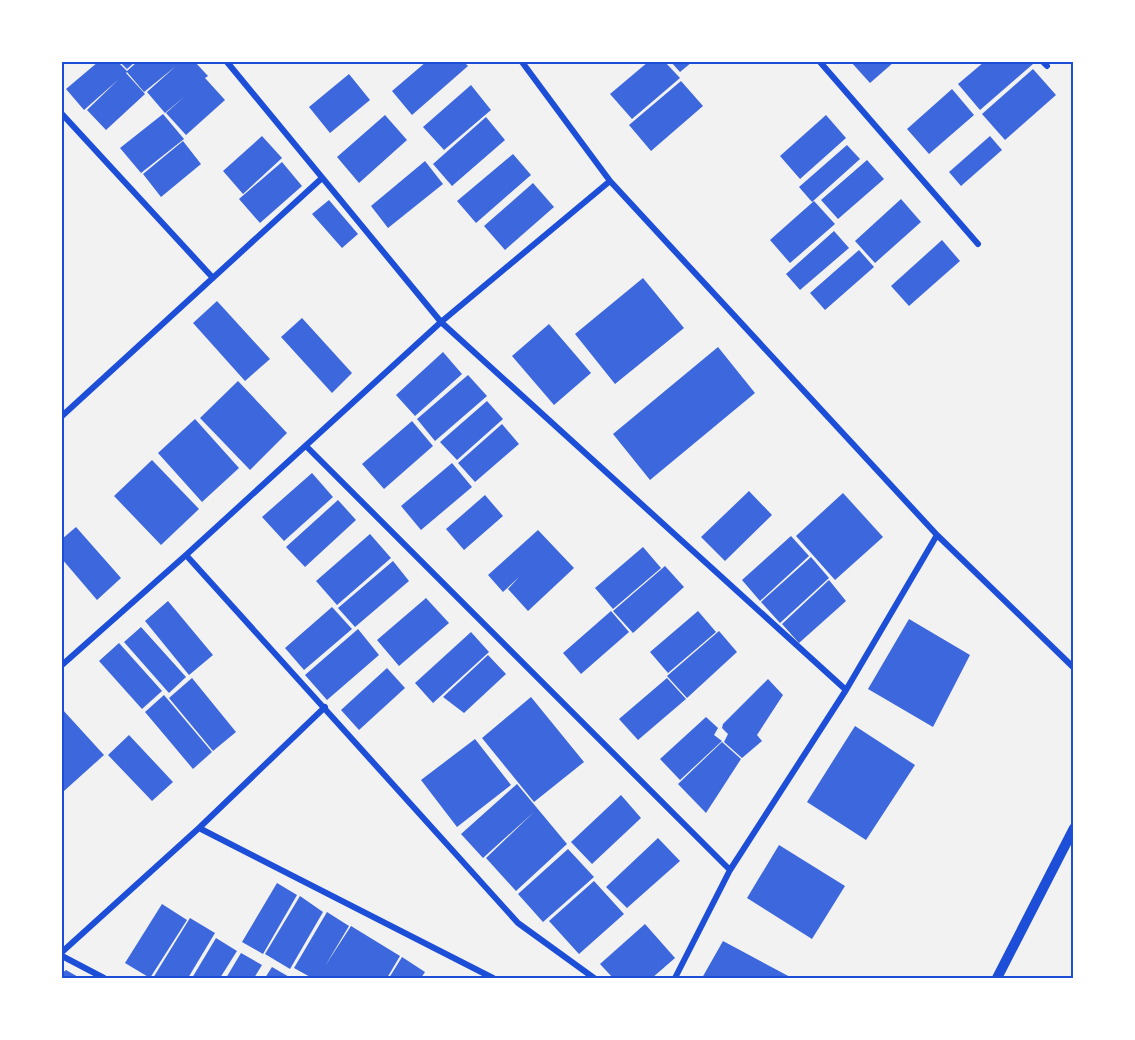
<svg xmlns="http://www.w3.org/2000/svg" width="1135" height="1040" viewBox="0 0 1135 1040" font-family="Barlow,sans-serif">
<style>
.building{fill:#3d67dc}
.lines{fill:none;stroke-linecap:round;stroke-linejoin:round}
.minor{stroke:#1d4ed8;stroke-width:6}
.tertiary{stroke:#1d4ed8;stroke-width:10}
.neatline{fill:none;stroke:#1d4ed8;stroke-width:2}
</style>
<rect width="100%" height="100%" fill="#f2f2f2"/>
<!-- building -->
<path class="building" d="M 98,62 L 118,62 L 127,71 L 137,62 L 195,62 L 208,76 L 205,78 L 225,100 L 186,135 L 166,113 L 185,96 L 165,113 L 147,92 L 176,66 L 144,92 L 127,72 L 126,73 L 145,94 L 106,130 L 87,110 L 119,79 L 84,110 L 66,89 Z
M 120,62 L 135,62 L 127,69 Z
M 426,62 L 464,62 L 468,66 L 412,115 L 392,91 Z
M 648,62 L 665,62 L 680,78 L 632,119 L 610,94 Z
M 671,62 L 692,62 L 680,72 Z
M 851,62 L 894,62 L 870,83 Z
M 984,62 L 1031,62 L 1033,64 L 980,110 L 958,84 Z
M 1033,69 L 1056,95 L 1005,140 L 982,114 Z
M 349,74 L 370,100 L 330,133 L 309,107 Z
M 681,81 L 703,106 L 651,151 L 629,125 Z
M 471,85 L 491,110 L 444,150 L 423,127 Z
M 952,89 L 974,115 L 929,154 L 907,129 Z
M 163,114 L 184,139 L 141,173 L 120,148 Z
M 385,115 L 407,140 L 359,183 L 337,157 Z
M 826,115 L 846,138 L 800,179 L 780,156 Z
M 486,117 L 505,140 L 452,186 L 433,164 Z
M 262,136 L 282,158 L 243,194 L 223,171 Z
M 990,136 L 1002,150 L 961,186 L 949,172 Z
M 183,141 L 201,164 L 161,197 L 143,174 Z
M 847,145 L 860,159 L 812,202 L 799,187 Z
M 513,154 L 531,175 L 476,223 L 457,201 Z
M 867,160 L 884,179 L 838,219 L 821,200 Z
M 425,161 L 443,184 L 388,228 L 371,206 Z
M 282,162 L 302,186 L 260,223 L 239,199 Z
M 533,183 L 554,207 L 505,250 L 484,226 Z
M 901,199 L 921,222 L 875,263 L 855,241 Z
M 329,200 L 358,234 L 342,248 L 312,214 Z
M 814,201 L 835,224 L 790,263 L 770,240 Z
M 834,231 L 849,248 L 800,290 L 786,274 Z
M 942,240 L 960,261 L 909,306 L 891,286 Z
M 859,250 L 874,267 L 825,310 L 810,293 Z
M 643,278 L 684,328 L 615,384 L 575,334 Z
M 217,301 L 270,359 L 245,381 L 193,323 Z
M 302,318 L 352,373 L 332,393 L 281,337 Z
M 549,324 L 591,373 L 554,405 L 512,356 Z
M 718,347 L 755,393 L 650,480 L 613,434 Z
M 443,352 L 462,374 L 415,416 L 396,395 Z
M 468,375 L 487,396 L 435,441 L 417,419 Z
M 238,381 L 287,433 L 250,470 L 200,418 Z
M 487,401 L 503,419 L 457,460 L 440,442 Z
M 195,419 L 239,468 L 202,502 L 158,453 Z
M 412,421 L 433,446 L 384,489 L 362,464 Z
M 502,424 L 519,444 L 475,482 L 458,463 Z
M 152,460 L 199,509 L 161,545 L 114,496 Z
M 452,463 L 472,487 L 421,530 L 401,506 Z
M 312,473 L 333,497 L 284,541 L 262,517 Z
M 749,491 L 772,515 L 725,561 L 701,537 Z
M 843,493 L 883,537 L 835,580 L 796,536 Z
M 485,495 L 503,516 L 464,550 L 446,529 Z
M 338,500 L 356,520 L 305,567 L 286,547 Z
M 76,527 L 121,578 L 97,600 L 62,559 L 62,539 Z
M 538,530 L 574,568 L 528,611 L 508,589 L 519,577 L 503,592 L 488,575 Z
M 370,534 L 391,558 L 337,605 L 316,581 Z
M 791,536 L 809,556 L 760,601 L 742,580 Z
M 643,547 L 661,568 L 613,609 L 595,588 Z
M 811,557 L 829,578 L 780,623 L 761,602 Z
M 393,561 L 409,581 L 355,627 L 338,608 Z
M 665,566 L 684,587 L 633,633 L 613,611 Z
M 829,580 L 846,601 L 799,643 L 782,624 Z
M 426,598 L 449,623 L 399,666 L 377,640 Z
M 168,601 L 213,655 L 189,675 L 145,621 Z
M 332,607 L 352,629 L 304,670 L 285,648 Z
M 611,611 L 629,632 L 581,674 L 563,653 Z
M 698,611 L 716,632 L 668,673 L 650,652 Z
M 909,619 L 970,655 L 933,727 L 868,689 Z
M 141,627 L 186,677 L 169,693 L 124,642 Z
M 358,629 L 379,655 L 327,700 L 305,675 Z
M 719,631 L 737,652 L 687,698 L 667,676 Z
M 471,632 L 489,652 L 433,703 L 415,683 Z
M 119,643 L 162,691 L 142,709 L 99,661 Z
M 488,655 L 506,674 L 464,713 L 443,697 Z
M 387,668 L 405,688 L 359,730 L 341,710 Z
M 192,678 L 236,732 L 213,751 L 169,698 Z
M 667,678 L 686,699 L 638,740 L 619,719 Z
M 768,679 L 783,695 L 757,735 L 762,741 L 742,758 L 724,742 L 728,734 L 722,728 L 723,724 Z
M 164,695 L 212,752 L 193,769 L 145,712 Z
M 531,697 L 584,762 L 534,802 L 482,738 Z
M 62,709 L 104,755 L 64,791 L 62,788 Z
M 706,717 L 718,728 L 714,735 L 722,741 L 680,780 L 660,759 Z
M 855,726 L 915,765 L 866,840 L 807,802 Z
M 129,735 L 173,782 L 152,801 L 108,755 Z
M 475,739 L 511,785 L 457,827 L 421,780 Z
M 722,742 L 741,759 L 706,813 L 678,784 Z
M 517,784 L 567,844 L 516,891 L 486,858 L 535,811 L 483,858 L 461,834 Z
M 621,795 L 641,818 L 592,864 L 571,842 Z
M 658,838 L 680,861 L 627,908 L 606,887 Z
M 779,845 L 845,886 L 812,939 L 747,898 Z
M 568,849 L 594,877 L 543,922 L 518,894 Z
M 594,881 L 624,914 L 579,954 L 549,921 Z
M 277,883 L 297,895 L 263,954 L 242,942 Z
M 300,896 L 323,912 L 290,969 L 265,954 Z
M 162,904 L 187,920 L 150,978 L 125,963 Z
M 327,912 L 349,926 L 325,966 L 351,926 L 400,956 L 387,978 L 312,978 L 294,968 Z
M 190,918 L 215,933 L 188,978 L 153,978 Z
M 645,924 L 675,958 L 652,978 L 613,978 L 600,964 Z
M 216,938 L 237,951 L 220,978 L 192,978 Z
M 723,941 L 792,978 L 702,978 Z
M 241,953 L 262,965 L 254,978 L 226,978 Z
M 402,957 L 425,972 L 421,978 L 389,978 Z
M 272,967 L 291,978 L 265,978 Z
M 66,970 L 80,978 L 62,978 L 62,973 Z"/>
<g class="lines">
<!-- minor -->
<path class="minor" d="M 227,62 L 441,322 L 610,181 L 522,62
M 820,62 L 978,244
M 1043,62 L 1047,66
M 62,114 L 213,278
M 610,181 L 937,535 L 846,690 L 730,870 L 675,978
M 62,416 L 322,178
M 306,446 L 730,870
M 937,535 L 1074,668
M 186,555 L 518,923 L 594,978
M 62,665 L 186,555 L 441,322 L 846,690
M 199,828 L 493,978
M 62,952 L 199,828 L 325,707
M 62,956 L 104,978"/>
<!-- tertiary -->
<path class="tertiary" d="M 997,978 L 1074,828"/>
</g>
<!-- border -->
<rect width="1135" height="1040" fill="none" stroke="#ffffff" stroke-width="126"/>
<rect x="63" y="63" width="1009" height="914" class="neatline"/>
</svg>
